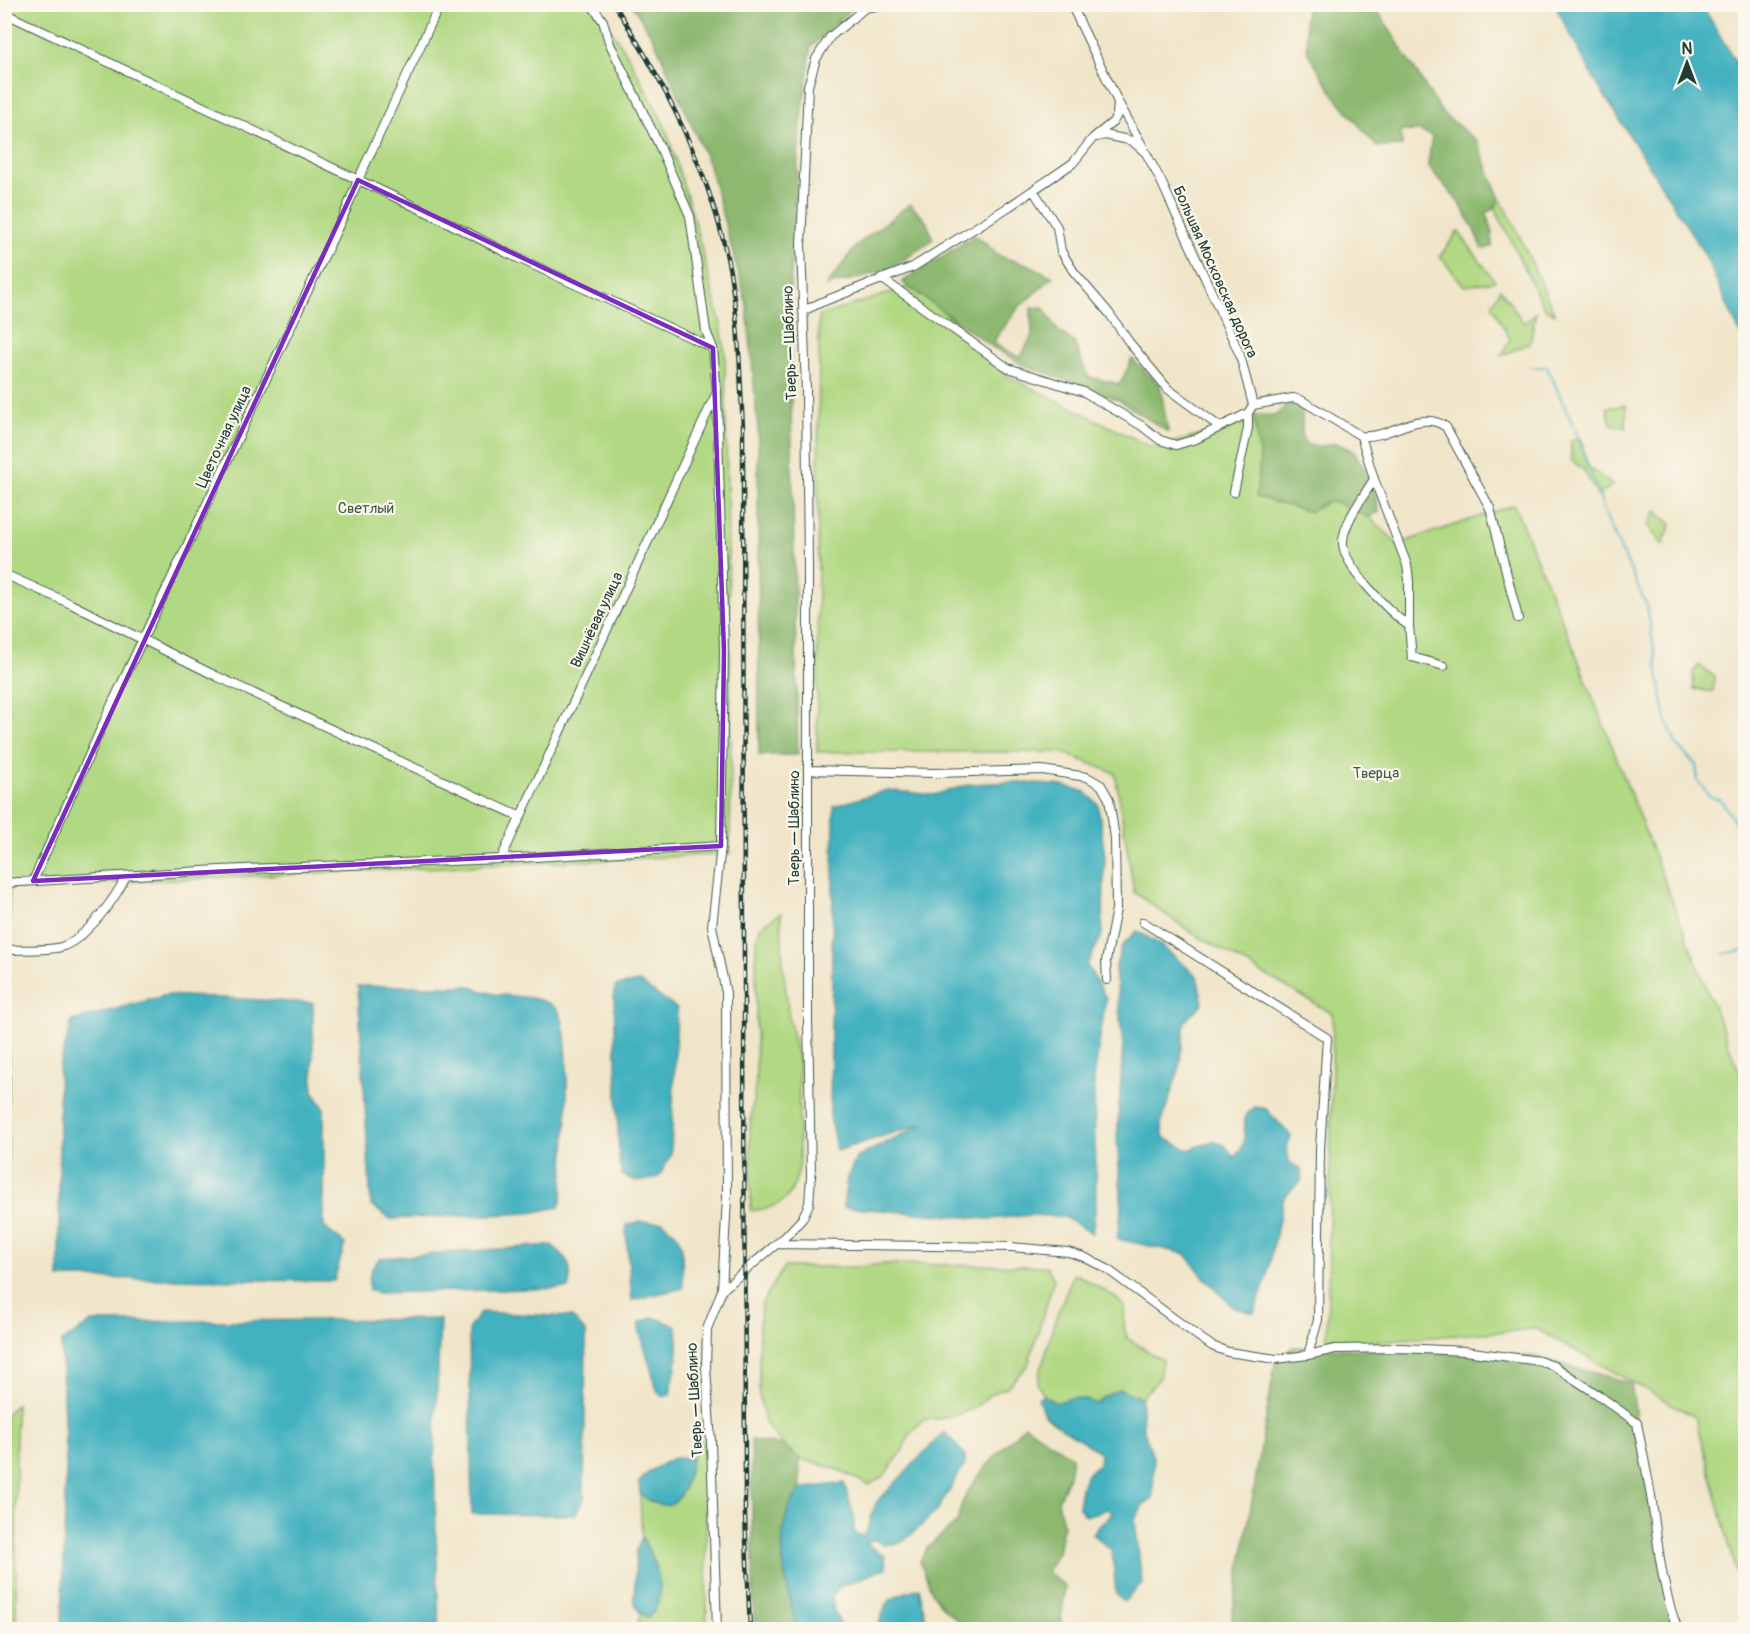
<svg xmlns="http://www.w3.org/2000/svg" width="1750" height="1634" viewBox="0 0 1750 1634" font-family="Pangolin,sans-serif">
<style>
.green{fill:#b1d882;stroke:#688a5b;stroke-width:1.5}
.forest{fill:#8cb870;stroke:#567a52;stroke-width:1.5}
.water{fill:#43b1c0;stroke:#31777a;stroke-width:1.5}
.lines{fill:none;stroke-linecap:round;stroke-linejoin:round}
.stream{stroke:#43b1c0;stroke-width:2}
.minor-casing{stroke:#3e564a;stroke-width:10}
.minor{stroke:#fff;stroke-width:8}
.rail-casing{stroke:#1f3d34;stroke-width:4.5}
.rail{stroke:#fbf7ec;stroke-width:2;stroke-dasharray:7;stroke-linecap:butt}
.marked{fill:none;stroke:#7b2cbf;stroke-width:4.5;stroke-linejoin:round}
.labels{text-anchor:middle;dominant-baseline:central;stroke-width:4.5;stroke-linejoin:round;paint-order:stroke}
.street-label{font-size:15px;fill:#1f3d34;stroke:#fbf7ec}
.park-label{font-size:15px;fill:#3c5c44;stroke:#fbf7ec}
</style>
<rect width="100%" height="100%" fill="#fbf7ec"/>
<filter id="ink" filterUnits="userSpaceOnUse"><feTurbulence type="fractalNoise" baseFrequency=".0167" numOctaves="2"/><feDisplacementMap in="SourceGraphic" scale="12" xChannelSelector="R" yChannelSelector="G"/><feConvolveMatrix kernelMatrix="1 2 1 2 8 2 1 2 1" color-interpolation-filters="sRGB"/></filter>
<filter id="wash" filterUnits="userSpaceOnUse"><feTurbulence type="fractalNoise" baseFrequency=".008" numOctaves="4" result="noise"/><feDisplacementMap in="SourceGraphic" scale="24" xChannelSelector="R" yChannelSelector="G"/><feGaussianBlur stdDeviation="1.35" result="paint"/><feColorMatrix in="noise" values="0 0 0 0 0 0 0 0 0 0 0 0 0 0 0 0 0 1.4 0 .05"/><feComposite in="paint" operator="in"/></filter>
<g filter="url(#wash)">
<rect width="100%" height="100%" fill="#f0e5c9"/>
<!-- green -->
<path class="green" d="M 5,5 L 595,5 L 628,56 L 665,126 L 694,220 L 721,325 L 725,354 L 731,741 L 730,854 L 9,887 L 8,1198 L 5,1217 Z
M 1499,197 L 1513,222 L 1555,314 L 1544,308 L 1495,208 Z
M 1458,231 L 1495,281 L 1464,286 L 1440,256 Z
M 917,284 L 1007,376 L 1153,448 L 1264,418 L 1398,544 L 1514,505 L 1572,644 L 1745,1087 L 1745,1604 L 1695,1417 L 1537,1329 L 1327,1345 L 1333,1014 L 1189,931 L 1134,892 L 1115,773 L 1060,752 L 817,752 L 819,316 Z
M 1500,289 L 1524,323 L 1536,313 L 1530,343 L 1501,356 L 1510,340 L 1492,305 Z
M 1626,405 L 1626,428 L 1611,424 L 1607,408 Z
M 1581,438 L 1587,466 L 1612,485 L 1598,496 L 1583,469 L 1571,460 L 1571,441 Z
M 1656,511 L 1671,524 L 1663,545 L 1648,527 Z
M 1699,665 L 1715,677 L 1713,692 L 1694,689 L 1693,672 Z
M 781,913 L 783,966 L 789,1018 L 799,1063 L 799,1168 C 792,1200 783,1207 751,1211 L 750,1125 L 756,1081 L 756,947 L 760,927 Z
M 885,1264 L 1046,1266 L 1054,1279 L 1028,1365 L 1007,1387 L 991,1394 L 973,1409 L 946,1418 L 922,1420 L 909,1436 L 901,1453 L 884,1476 L 869,1485 L 834,1468 L 799,1459 L 784,1446 L 766,1425 L 759,1396 L 759,1328 L 762,1303 L 784,1267 L 857,1267 Z
M 1074,1273 L 1114,1296 L 1125,1307 L 1124,1325 L 1127,1338 L 1162,1360 L 1159,1379 L 1141,1398 L 1120,1389 L 1096,1404 C 1080,1397 1072,1396 1056,1403 L 1044,1395 L 1037,1384 L 1054,1323 Z
M 16,1404 L 16,1629 L 5,1629 L 5,1415 Z
M 701,1440 L 705,1447 L 707,1629 L 638,1630 L 640,1613 L 648,1617 L 657,1566 L 642,1537 L 640,1494 L 649,1501 L 670,1503 C 691,1487 684,1479 692,1457 C 695,1451 698,1445 701,1440 Z"/>
<!-- forest -->
<path class="forest" d="M 632,5 L 851,5 L 850,10 L 811,47 L 799,141 L 789,304 L 798,755 L 759,755 L 758,430 L 747,305 L 709,165 L 654,39 Z
M 1307,5 L 1374,5 L 1442,113 L 1477,141 L 1499,197 L 1495,208 L 1486,214 L 1492,230 L 1492,247 L 1482,249 C 1475,231 1467,212 1455,198 C 1446,186 1436,177 1428,165 L 1432,136 L 1420,131 L 1401,131 L 1402,146 L 1377,147 L 1334,95 L 1308,53 L 1305,20 Z
M 910,204 L 926,221 L 933,239 L 891,269 L 826,286 L 858,244 Z
M 974,236 L 978,237 L 1001,257 L 1027,264 L 1053,277 L 1018,308 L 993,342 L 1020,358 L 1032,336 L 1031,308 L 1043,307 L 1058,331 L 1074,342 L 1088,377 L 1120,384 L 1132,359 L 1160,385 L 1168,432 L 1119,400 L 1022,364 L 993,347 L 902,282 Z
M 1291,402 L 1302,411 L 1302,438 L 1307,445 L 1323,446 L 1336,443 L 1354,451 L 1373,484 L 1379,512 L 1368,517 L 1336,502 L 1326,502 L 1310,512 L 1256,497 L 1260,462 L 1254,415 L 1276,415 Z
M 1293,1347 L 1531,1356 L 1631,1383 L 1653,1527 L 1674,1629 L 1230,1630 L 1276,1359 Z
M 1025,1425 L 1072,1457 L 1069,1476 L 1058,1500 L 1063,1525 L 1058,1552 L 1047,1571 L 1065,1587 L 1060,1629 L 968,1629 L 944,1609 L 932,1592 L 920,1561 L 927,1548 L 958,1521 C 959,1488 1004,1448 1025,1425 Z
M 751,1440 L 784,1446 L 799,1459 L 801,1489 C 768,1526 787,1586 797,1629 L 754,1629 Z"/>
<!-- water -->
<path class="water" d="M 1555,5 L 1702,5 L 1745,78 L 1745,345 L 1705,255 L 1594,79 Z
M 1015,782 L 1064,786 L 1085,792 L 1098,804 L 1105,858 L 1102,935 L 1087,965 L 1106,998 L 1094,1079 L 1096,1204 L 1092,1233 L 1064,1217 L 1032,1215 L 989,1219 L 843,1207 L 847,1178 L 856,1158 L 924,1123 L 836,1151 L 830,1115 L 834,806 L 887,790 L 934,795 L 971,784 Z
M 1137,931 L 1161,945 L 1197,976 L 1203,1003 L 1185,1021 L 1179,1069 L 1161,1124 L 1164,1138 L 1188,1150 L 1213,1141 L 1225,1145 L 1234,1158 L 1244,1143 L 1245,1115 L 1255,1107 L 1266,1109 L 1291,1136 L 1286,1150 L 1290,1163 L 1301,1169 L 1302,1180 L 1284,1197 L 1266,1280 L 1254,1313 L 1233,1307 L 1203,1276 L 1186,1254 L 1117,1239 L 1122,1208 L 1117,1140 L 1123,1046 L 1115,969 L 1122,946 Z
M 639,982 L 677,1009 L 671,1154 L 659,1177 L 639,1182 L 622,1175 L 619,1162 L 614,992 L 616,986 Z
M 468,986 C 477,989 486,992 494,994 C 514,997 540,995 556,1008 C 576,1024 564,1168 562,1198 L 559,1207 L 530,1213 L 391,1219 L 371,1206 L 358,986 Z
M 167,995 L 313,1003 L 313,1092 L 324,1107 L 324,1227 L 345,1244 L 334,1281 L 59,1278 L 59,1068 L 72,1021 Z
M 638,1222 L 663,1222 L 677,1235 L 682,1248 L 683,1288 L 632,1300 L 626,1233 L 627,1225 Z
M 552,1245 C 570,1260 572,1265 569,1288 L 378,1293 L 369,1290 C 368,1275 370,1269 380,1258 Z
M 481,1312 L 572,1317 L 586,1333 L 584,1499 L 575,1515 L 472,1514 L 469,1328 Z
M 653,1317 L 676,1326 C 682,1350 675,1371 670,1394 L 664,1397 L 658,1393 L 639,1329 L 639,1323 Z
M 440,1319 L 434,1464 L 439,1629 L 62,1629 L 66,1466 L 61,1343 L 92,1322 Z
M 1120,1389 L 1141,1398 L 1143,1428 L 1154,1460 L 1153,1498 L 1143,1505 L 1135,1520 L 1142,1583 L 1124,1602 L 1116,1594 L 1112,1551 L 1092,1534 L 1112,1513 L 1108,1509 L 1086,1516 L 1079,1508 C 1080,1488 1081,1475 1099,1464 L 1100,1453 C 1087,1442 1050,1424 1043,1412 C 1041,1408 1040,1402 1038,1398 L 1044,1395 L 1056,1403 C 1072,1396 1080,1397 1096,1404 L 1103,1397 Z
M 944,1432 L 965,1455 L 965,1464 L 936,1512 L 904,1541 L 896,1544 L 884,1544 L 874,1540 L 866,1544 L 885,1556 L 886,1568 L 840,1587 L 832,1596 L 834,1611 L 843,1629 L 797,1629 C 787,1586 768,1526 801,1489 L 844,1483 L 854,1516 L 854,1533 L 864,1536 C 870,1526 871,1514 876,1503 Z
M 673,1458 L 692,1458 C 685,1489 677,1524 640,1494 L 639,1482 L 650,1471 Z
M 642,1537 C 655,1561 672,1596 648,1618 L 640,1613 L 634,1601 L 636,1552 Z
M 919,1588 L 928,1629 L 878,1629 C 884,1600 891,1596 919,1588 Z"/>
<g class="lines">
<!-- stream -->
<path class="stream" d="M 1530,367 L 1547,367 L 1575,429 L 1609,524 L 1647,606 L 1665,716 L 1676,744 L 1696,765 L 1698,781 L 1709,796 L 1721,800 L 1746,840
M 1723,954 L 1746,950"/>
</g>
</g>
<g filter="url(#ink)">
<g class="lines">
<!-- minor casing -->
<g class="minor-casing">
<path id="minor" d="M 591,4 L 603,21 L 609,42 L 659,145 L 690,216 L 706,331 L 713,348
M 1071,4 L 1118,102 L 1143,147
M 4,13 L 435,216 L 507,253 L 713,348 L 717,392 L 724,651 L 721,846 L 712,926 L 726,993 L 727,1198 L 722,1290
M 1097,137 L 1105,135 L 1124,139 L 1132,141 L 1146,153 L 1161,181 L 1240,355 L 1253,405
M 1033,190 L 1057,227 L 1061,251 L 1074,272 L 1109,313 L 1129,342 L 1168,389 L 1220,427
M 881,278 L 1008,368 L 1084,392 L 1142,426 L 1160,440 L 1176,445 L 1196,439 L 1248,413 L 1248,428 L 1234,492
M 803,311 L 822,302 L 913,267 L 1010,206 L 1073,163 L 1093,138 L 1113,122 L 1117,115 L 1118,102
M 1248,413 L 1253,405 L 1293,398 L 1301,400 L 1361,436 L 1374,479 C 1364,496 1344,522 1343,541 C 1341,564 1390,613 1409,626 L 1412,657 L 1444,666
M 1361,436 C 1391,439 1419,408 1446,427 L 1490,508 L 1518,618
M 1374,479 L 1407,565 L 1409,580 L 1409,626
M 4,574 L 69,603 L 216,676 L 521,817
M 808,770 L 935,773 L 1042,770 L 1087,777 L 1101,785 L 1109,799 L 1115,838 L 1116,909 L 1106,961 L 1107,980
M 501,859 L 716,394
M 33,881 L 112,704 L 347,208 L 358,180 L 440,4
M 4,883 L 219,870 L 501,859 L 721,846
M 1143,922 L 1327,1038 L 1320,1149 L 1318,1320 L 1308,1355
M 4,950 C 19,949 48,951 61,947 C 85,940 116,898 126,876
M 4,1035 L 6,1073 L 4,1132
M 776,1244 L 1011,1247 L 1068,1252 L 1084,1257 L 1107,1269 L 1199,1337 L 1212,1346 L 1228,1352 L 1276,1359 L 1308,1355 L 1335,1349 L 1400,1348 L 1465,1351 L 1539,1361 L 1554,1366 L 1597,1394 L 1637,1423 C 1642,1451 1649,1480 1653,1509 C 1659,1551 1662,1589 1678,1630
M 717,1630 L 711,1442 L 706,1368 L 707,1329 L 722,1290 L 786,1236 L 802,1219 L 809,1204 L 811,1176 L 808,1018 L 808,564 L 806,390 L 801,245 L 808,86 L 816,59 L 830,37 L 865,8 L 886,4"/>
</g>
<!-- minor -->
<use href="#minor" class="minor"/>
<!-- rail casing -->
<g class="rail-casing">
<path id="rail" d="M 614,4 C 671,93 721,193 734,298 C 740,340 740,383 743,426 L 745,1516 L 750,1630"/>
</g>
<!-- rail -->
<use href="#rail" class="rail"/>
</g>
</g>
<!-- marked area -->
<path class="marked" d="M 358,180 L 713,348 L 724,651 L 721,846 L 33,881 Z"/>
<g class="labels">
<!-- street labels -->
<g class="street-label">
<text transform="translate(1215 272) rotate(66)">Большая Московская дорога</text>
<text transform="translate(790 343) rotate(-92)">Тверь — Шаблино</text>
<text transform="translate(224 437) rotate(-65)">Цветочная улица</text>
<text transform="translate(597 620) rotate(-65)">Вишнёвая улица</text>
<text transform="translate(794 828) rotate(-90)">Тверь — Шаблино</text>
<text transform="translate(695 1400) rotate(-93)">Тверь — Шаблино</text>
</g>
<!-- park labels -->
<g class="park-label">
<text x="366" y="508">Светлый</text>
<text x="1376" y="773">Тверца</text>
</g>
</g>
<!-- margin -->
<rect width="1750" height="1634" fill="none" stroke="#fbf7ec" stroke-width="24"/>
<!-- north arrow -->
<g transform="translate(1687 63)" stroke="#fbf7ec" stroke-width="4.5" paint-order="stroke">
<path d="M0-4.5L10 22L0 15L-10 22Z" fill="#1f3d34"/>
<text y="-9" font-size="16" font-weight="bold" text-anchor="middle" fill="#1f3d34">N</text>
</g>
</svg>
